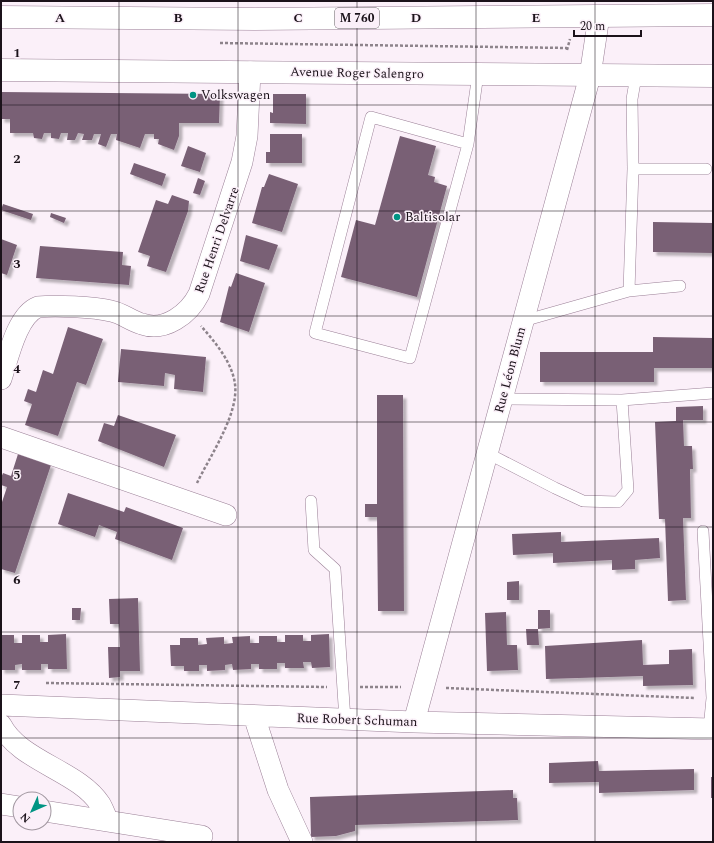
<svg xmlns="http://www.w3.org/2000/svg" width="714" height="843" viewBox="0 0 714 843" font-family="Spectral,serif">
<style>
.building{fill:#796075;filter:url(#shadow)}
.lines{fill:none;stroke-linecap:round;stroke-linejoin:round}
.service-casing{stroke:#9b8097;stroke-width:12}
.minor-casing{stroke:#9b8097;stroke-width:22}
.primary-casing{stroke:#9b8097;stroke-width:23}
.path{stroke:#8d838b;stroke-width:2.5;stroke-dasharray:3 2;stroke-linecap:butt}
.service{stroke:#fff;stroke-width:11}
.minor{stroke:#fff;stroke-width:21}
.primary{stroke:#fff;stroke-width:22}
.grid{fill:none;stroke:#1b121a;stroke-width:1;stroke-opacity:0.55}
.poi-dot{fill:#009483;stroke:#fbf0f9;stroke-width:1.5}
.labels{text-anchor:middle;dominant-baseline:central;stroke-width:3;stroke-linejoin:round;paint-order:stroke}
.shield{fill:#fbf0f9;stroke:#5e555d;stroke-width:1}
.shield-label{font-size:12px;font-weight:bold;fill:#1b121a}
.street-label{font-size:13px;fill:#1b121a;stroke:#fbf0f9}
.poi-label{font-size:13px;fill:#1b121a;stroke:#fbf0f9;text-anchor:start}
.grid-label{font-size:13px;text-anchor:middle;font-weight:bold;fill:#1b121a;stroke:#fbf0f9;stroke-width:3;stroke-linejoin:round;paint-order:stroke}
</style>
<defs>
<filter id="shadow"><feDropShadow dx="3.5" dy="3.5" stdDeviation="1" flood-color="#0004"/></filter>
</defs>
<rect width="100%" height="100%" fill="#fbf0f9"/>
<!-- building -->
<path class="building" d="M 1,92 L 220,94 L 219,123 L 179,123 L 179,136 L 174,150 L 158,144 L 159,139 L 154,139 L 154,134 L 145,134 L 140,148 L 116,140 L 117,134 L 111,134 L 106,147 L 98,144 L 101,134 L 94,134 L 92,140 L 82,140 L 84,134 L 78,133 L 75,140 L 67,140 L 68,133 L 61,133 L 59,139 L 51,138 L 51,133 L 44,133 L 42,139 L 34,138 L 33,133 L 10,133 L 10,119 L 1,119 Z
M 273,94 L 306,94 L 306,124 L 270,123 L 270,112 L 273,113 Z
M 270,134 L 302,134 L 302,163 L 266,163 L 266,152 L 270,152 Z
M 400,136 L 436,146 L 428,175 L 435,177 L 434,182 L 447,186 L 417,297 L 341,277 L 356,220 L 375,225 Z
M 188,146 L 206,153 L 200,172 L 181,166 Z
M 134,163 L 166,174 L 162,186 L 130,174 Z
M 269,174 L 298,184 L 282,232 L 252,223 L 262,187 L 264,187 Z
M 198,178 L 205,181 L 200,195 L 193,193 Z
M 172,195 L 189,201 L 188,211 L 166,272 L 147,266 L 150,256 L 138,252 L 156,200 L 168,204 Z
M 3,204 L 33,214 L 31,220 L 1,210 Z
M 51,213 L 66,218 L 64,223 L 50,217 Z
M 653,222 L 713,223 L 713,253 L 653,252 Z
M 246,235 L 278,245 L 269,270 L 240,261 Z
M 1,239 L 17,245 L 7,275 L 1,273 Z
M 40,246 L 123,252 L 122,265 L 131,266 L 129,285 L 36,278 Z
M 236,273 L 265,283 L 249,332 L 220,322 L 229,286 L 231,287 Z
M 68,327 L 103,339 L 86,385 L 77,382 L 58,436 L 25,425 L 32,404 L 24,401 L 28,389 L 36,392 L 43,370 L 53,374 Z
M 653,337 L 713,338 L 713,368 L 654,368 L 654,382 L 540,382 L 540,352 L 653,352 Z
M 121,349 L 206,357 L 203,392 L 174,389 L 175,375 L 165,373 L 164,386 L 118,382 Z
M 377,395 L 403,395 L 404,611 L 378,611 L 377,517 L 365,517 L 365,504 L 377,504 Z
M 703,406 L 703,420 L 683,420 L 684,446 L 692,446 L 693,469 L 690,469 L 691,518 L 683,518 L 686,600 L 668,601 L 665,519 L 659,519 L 655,422 L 676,421 L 676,407 Z
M 118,415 L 176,435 L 164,467 L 98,441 L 104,423 L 114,426 Z
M 18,454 L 51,465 L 15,573 L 1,569 L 1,505 L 7,487 L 1,485 L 1,478 L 3,473 L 11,476 Z
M 68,493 L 124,512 L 126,507 L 183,528 L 172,560 L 115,539 L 117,532 L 99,525 L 95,537 L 58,524 Z
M 561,532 L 561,542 L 659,538 L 660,558 L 635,560 L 635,569 L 612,570 L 612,560 L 553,563 L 553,553 L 513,555 L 512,534 Z
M 519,581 L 519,600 L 507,600 L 507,582 Z
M 138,598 L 140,671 L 120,671 L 120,677 L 109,678 L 108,647 L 120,647 L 119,624 L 110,624 L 109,599 Z
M 72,608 L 81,608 L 80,620 L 72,620 Z
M 538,610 L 550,610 L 550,628 L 538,629 L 539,645 L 527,645 L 526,629 L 538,629 Z
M 506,612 L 507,645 L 517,645 L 518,670 L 487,671 L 485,613 Z
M 66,634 L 67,669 L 48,669 L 48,664 L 41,664 L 41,670 L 22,670 L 22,664 L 15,665 L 15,670 L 1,670 L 1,635 L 14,635 L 14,643 L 22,643 L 22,635 L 40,635 L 40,642 L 48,642 L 48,635 Z
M 329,634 L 330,667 L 312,668 L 311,662 L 303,662 L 304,668 L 285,668 L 285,663 L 277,663 L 277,669 L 259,669 L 259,664 L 251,664 L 251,669 L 233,670 L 232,664 L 225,665 L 225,670 L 207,671 L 207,665 L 199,665 L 199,671 L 184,671 L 184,666 L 171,666 L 170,645 L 180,645 L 180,638 L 198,638 L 198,645 L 207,644 L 206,638 L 224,637 L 224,644 L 233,643 L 232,637 L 250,636 L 250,643 L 259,643 L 259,636 L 277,636 L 277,642 L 285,642 L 285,635 L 303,635 L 303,641 L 311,641 L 311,635 Z
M 642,640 L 643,665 L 669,664 L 669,650 L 692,649 L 693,685 L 643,686 L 643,676 L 546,679 L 545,646 Z
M 598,761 L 599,771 L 694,769 L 694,790 L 599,793 L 599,782 L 549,783 L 549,763 Z
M 711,777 L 713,777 L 713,798 L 711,798 Z
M 513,790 L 513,798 L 517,798 L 518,820 L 355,825 L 355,831 L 336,836 L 311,837 L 310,797 Z"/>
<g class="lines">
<!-- service casing -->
<g class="service-casing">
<path id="service" d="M 468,144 L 371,117 L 315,333 L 410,358 L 468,144 L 478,74
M 633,169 L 706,169
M 629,291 L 680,286
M 523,321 L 629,291 L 633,169 L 632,99 L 636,76
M 502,399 L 622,400 L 713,393
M 487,453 L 555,488 L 583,501 L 618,502 L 628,490 L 622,400
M 311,501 L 314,550 L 335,569 L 345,720
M 703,531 L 712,698 L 709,729"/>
</g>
<!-- minor casing -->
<g class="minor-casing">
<path id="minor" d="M 1,379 C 8,358 17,315 38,307 C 55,305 94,307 111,311 C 122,313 131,321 142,324 C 165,332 189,314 199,294 L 242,162 L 247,136 L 250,72
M 1,437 L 226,515
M 1,705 L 414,722 L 713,729
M 254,716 L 278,790 L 302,842
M 414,722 L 590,76 L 599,16
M 1,725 C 19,761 79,771 100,804 C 103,809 105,815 108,821
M 1,804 L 20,807
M 44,811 L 202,836"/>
</g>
<!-- primary casing -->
<g class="primary-casing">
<path id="primary" d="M 1,17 L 255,19 L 713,15
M 1,70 L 713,76"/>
</g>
<!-- path -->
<path class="path" d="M 220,43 L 567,48
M 567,50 L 570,39
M 197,483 C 210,456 239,414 235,384 C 232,362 215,342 201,326
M 46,683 L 327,687
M 360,687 L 401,687
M 446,688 L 695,698"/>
<!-- service -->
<use href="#service" class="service"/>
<!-- minor -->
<use href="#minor" class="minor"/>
<!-- primary -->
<use href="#primary" class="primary"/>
</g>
<!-- grid -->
<path class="grid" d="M 119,1 L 119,842M 238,1 L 238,842M 357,1 L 357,842M 476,1 L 476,842M 595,1 L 595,842M 1,105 L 713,105M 1,211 L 713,211M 1,316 L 713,316M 1,422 L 713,422M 1,527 L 713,527M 1,632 L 713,632M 1,738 L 713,738"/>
<!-- markers -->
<g class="poi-dot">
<circle cx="193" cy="95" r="4"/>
<circle cx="397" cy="217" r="4"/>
</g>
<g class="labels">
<!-- shield labels -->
<rect class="shield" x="335" y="8" width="44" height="20" rx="3"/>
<g class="shield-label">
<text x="357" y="18">M 760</text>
</g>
<!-- street labels -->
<g class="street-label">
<text transform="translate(357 73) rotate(1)">Avenue Roger Salengro</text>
<text transform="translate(217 240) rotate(-71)">Rue Henri Delvarre</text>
<text transform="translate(510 370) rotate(-75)">Rue Léon Blum</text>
<text transform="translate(357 720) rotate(2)">Rue Robert Schuman</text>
</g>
<!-- poi labels -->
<g class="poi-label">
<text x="201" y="95">Volkswagen</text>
<text x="405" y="217">Baltisolar</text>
</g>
</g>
<g class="grid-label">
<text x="60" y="22">A</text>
<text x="178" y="22">B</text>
<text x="298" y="22">C</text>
<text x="416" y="22">D</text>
<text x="536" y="22">E</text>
<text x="17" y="57">1</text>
<text x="17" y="163">2</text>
<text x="17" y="268">3</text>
<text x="17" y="373">4</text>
<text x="17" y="479">5</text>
<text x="17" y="584">6</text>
<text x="17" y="689">7</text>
</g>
<!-- border -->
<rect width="714" height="843" fill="none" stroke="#1b121a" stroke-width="4"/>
<!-- north arrow -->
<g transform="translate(32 811) rotate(225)"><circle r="19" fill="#fbf0f9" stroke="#a197a0"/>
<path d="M0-3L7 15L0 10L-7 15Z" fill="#009483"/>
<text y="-6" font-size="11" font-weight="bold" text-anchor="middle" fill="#1b121a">N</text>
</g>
<!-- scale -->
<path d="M574 30v6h67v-6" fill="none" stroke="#1b121a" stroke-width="2"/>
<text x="580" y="30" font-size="12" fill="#1b121a" stroke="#fbf0f9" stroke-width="3" paint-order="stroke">20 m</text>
</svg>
